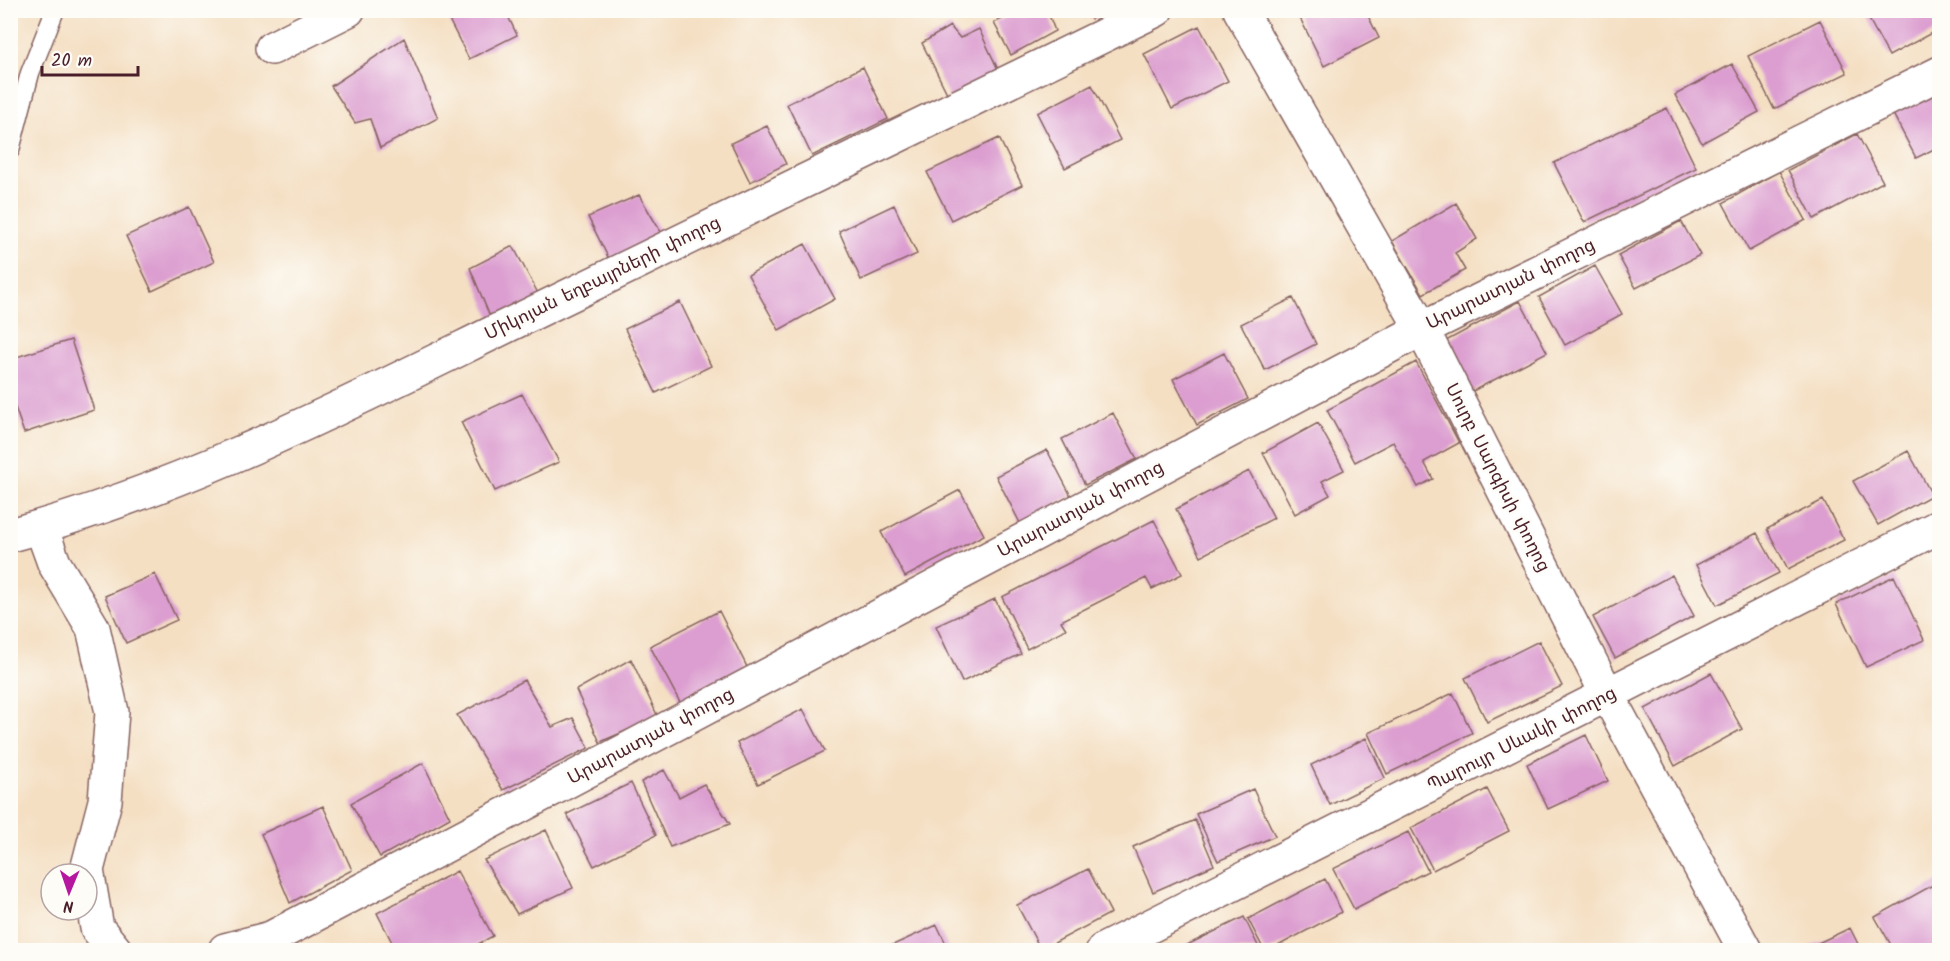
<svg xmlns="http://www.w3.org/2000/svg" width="1950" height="961" viewBox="0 0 1950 961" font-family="Kalam,'Noto Sans Armenian',sans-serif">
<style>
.building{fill:#dc9ed0}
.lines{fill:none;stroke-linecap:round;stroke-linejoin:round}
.lane-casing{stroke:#866260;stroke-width:21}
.street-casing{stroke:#866260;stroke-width:36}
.lane{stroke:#fff;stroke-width:18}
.street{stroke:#fff;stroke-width:33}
.labels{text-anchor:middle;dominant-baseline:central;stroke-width:5;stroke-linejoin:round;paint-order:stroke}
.street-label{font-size:18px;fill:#4a1f2b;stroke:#fdfcf7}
</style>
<rect width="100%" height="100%" fill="#fdfcf7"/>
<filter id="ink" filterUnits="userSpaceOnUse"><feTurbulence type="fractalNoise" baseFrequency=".0167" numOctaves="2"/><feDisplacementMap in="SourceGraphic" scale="12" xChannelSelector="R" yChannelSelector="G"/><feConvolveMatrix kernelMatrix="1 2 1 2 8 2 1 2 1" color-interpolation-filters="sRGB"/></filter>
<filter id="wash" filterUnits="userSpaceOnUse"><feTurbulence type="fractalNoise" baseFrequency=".008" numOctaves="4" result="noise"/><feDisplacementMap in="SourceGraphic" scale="24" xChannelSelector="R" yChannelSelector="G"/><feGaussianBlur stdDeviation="1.35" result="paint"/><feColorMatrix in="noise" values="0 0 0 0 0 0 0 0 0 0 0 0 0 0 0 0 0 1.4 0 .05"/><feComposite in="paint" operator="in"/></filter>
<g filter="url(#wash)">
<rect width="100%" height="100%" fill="#f4dfc3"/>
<g id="blocks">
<!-- building -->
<path class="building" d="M 444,10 L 505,10 L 517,35 L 469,59 Z
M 1020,10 L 1047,10 L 1055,31 L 1011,55 L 994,23 Z
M 1087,10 L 1108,10 L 1091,19 Z
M 1296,10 L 1365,10 L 1379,38 L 1324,66 Z
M 1864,10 L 1928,10 L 1939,29 L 1889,56 Z
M 1820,20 L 1847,73 L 1774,109 L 1748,56 Z
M 950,26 L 960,38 L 979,29 L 1001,76 L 950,99 L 922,43 Z
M 1199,26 L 1228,81 L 1172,109 L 1144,54 Z
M 404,38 L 438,118 L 380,148 L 370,119 L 355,123 L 331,86 Z
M 1732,64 L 1759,112 L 1702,143 L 1675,95 Z
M 863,67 L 888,119 L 812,156 L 787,104 Z
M 1092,85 L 1120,140 L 1065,168 L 1037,113 Z
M 1940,85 L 1940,146 L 1916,158 L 1891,110 Z
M 1667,108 L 1696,168 L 1584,222 L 1554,163 Z
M 767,126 L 786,164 L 750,182 L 731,143 Z
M 1857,134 L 1883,182 L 1814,219 L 1788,170 Z
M 999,138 L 1022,185 L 951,220 L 927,172 Z
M 1779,171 L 1806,220 L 1749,251 L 1723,203 Z
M 639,195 L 665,239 L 611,263 L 588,217 Z
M 1456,203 L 1477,239 L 1455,253 L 1465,270 L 1423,294 L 1392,241 Z
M 894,205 L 917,254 L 861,280 L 839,231 Z
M 189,207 L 214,262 L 152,291 L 126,236 Z
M 1681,221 L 1700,255 L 1636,288 L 1618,255 Z
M 805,244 L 835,299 L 779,330 L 748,275 Z
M 513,246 L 541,299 L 491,319 L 470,268 Z
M 1595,266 L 1622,314 L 1565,345 L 1539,297 Z
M 1293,298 L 1316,344 L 1265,370 L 1241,324 Z
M 1520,301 L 1547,352 L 1471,392 L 1444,342 Z
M 680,302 L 711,366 L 656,393 L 625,329 Z
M 71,340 L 94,410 L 24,433 L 10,393 L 10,359 Z
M 1224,353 L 1248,399 L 1197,425 L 1173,379 Z
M 1416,362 L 1459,443 L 1424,462 L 1433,479 L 1418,487 L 1393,442 L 1355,462 L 1327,410 Z
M 522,394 L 559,462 L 495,491 L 461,422 Z
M 1113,413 L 1137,459 L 1085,485 L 1062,439 Z
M 1318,423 L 1344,470 L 1322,481 L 1330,495 L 1295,514 L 1263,453 Z
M 1047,450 L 1071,496 L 1020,523 L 996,476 Z
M 1908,451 L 1932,495 L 1878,525 L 1853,481 Z
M 1249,471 L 1274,518 L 1201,556 L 1176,509 Z
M 960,490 L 984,535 L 905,577 L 881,532 Z
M 1823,500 L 1844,540 L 1788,569 L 1767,529 Z
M 1154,520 L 1182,574 L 1152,589 L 1146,578 L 1061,621 L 1066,629 L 1027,649 L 1002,597 Z
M 1757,533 L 1779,573 L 1717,605 L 1696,565 Z
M 155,574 L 177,620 L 126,643 L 105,596 Z
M 1672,575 L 1694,616 L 1615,658 L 1593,617 Z
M 1894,576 L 1924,640 L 1866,667 L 1836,604 Z
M 995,599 L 1021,654 L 962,682 L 936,626 Z
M 719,611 L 750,673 L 683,708 L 650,646 Z
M 1539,641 L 1562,686 L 1487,722 L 1465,678 Z
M 631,659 L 658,717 L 600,742 L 576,690 Z
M 1711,673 L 1742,729 L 1675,766 L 1645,709 Z
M 524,680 L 552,727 L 573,718 L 589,748 L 503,790 L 457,715 Z
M 1453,693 L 1472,733 L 1387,774 L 1368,733 Z
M 803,709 L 825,751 L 758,784 L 737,743 Z
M 1586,735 L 1608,781 L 1548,809 L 1527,764 Z
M 1366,738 L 1385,778 L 1330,805 L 1311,765 Z
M 423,763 L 450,818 L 380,857 L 351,803 Z
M 664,770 L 679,797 L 704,784 L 730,824 L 670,847 L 641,782 Z
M 631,783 L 656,835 L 594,866 L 567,814 Z
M 1253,789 L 1275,836 L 1218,861 L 1196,814 Z
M 1487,789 L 1509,831 L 1433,870 L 1411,828 Z
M 323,806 L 352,870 L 290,903 L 261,834 Z
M 1195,820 L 1214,865 L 1153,892 L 1133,847 Z
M 546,830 L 573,888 L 517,914 L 484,860 Z
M 1408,832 L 1428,871 L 1354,909 L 1333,869 Z
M 1088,869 L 1111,913 L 1041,950 L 1017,905 Z
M 457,871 L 493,936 L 467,950 L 396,950 L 377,913 Z
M 1325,879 L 1342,912 L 1270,950 L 1264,950 L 1248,919 Z
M 1940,881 L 1940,950 L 1894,950 L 1875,917 Z
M 1244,917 L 1260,950 L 1177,950 Z
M 937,925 L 949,950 L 882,950 Z
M 1850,928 L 1861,950 L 1803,950 Z"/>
</g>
</g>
<g filter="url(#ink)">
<use href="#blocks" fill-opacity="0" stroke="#866260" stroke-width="1.5"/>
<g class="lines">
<!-- lane casing -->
<g class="lane-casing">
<path id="lane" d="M 10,150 L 30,73 L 55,10"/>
</g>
<!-- street casing -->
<g class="street-casing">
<path id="street" d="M 1240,10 L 1422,329 L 1608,696 L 1745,950
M 272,48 L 348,10
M 41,527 L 54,563 L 93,628 L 112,712 L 105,801 L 87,870 L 97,928 L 115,950
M 10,535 C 190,487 357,399 523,318 C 734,215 945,113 1156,10
M 225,950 L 271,938 L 1422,329 L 1940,73
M 1103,950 L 1940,526"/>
</g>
<!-- lane -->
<use href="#lane" class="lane"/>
<!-- street -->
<use href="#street" class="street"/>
</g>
</g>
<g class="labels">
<!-- street labels -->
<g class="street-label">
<text transform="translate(603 279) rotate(-26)">Միկոյան եղբայրների փողոց</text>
<text transform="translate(1511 285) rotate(-26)">Արարատյան փողոց</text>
<text transform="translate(1497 478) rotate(63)">Սուրբ Սարգիսի փողոց</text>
<text transform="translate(1081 510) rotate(-28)">Արարատյան փողոց</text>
<text transform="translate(651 737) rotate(-28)">Արարատյան փողոց</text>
<text transform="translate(1522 740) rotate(-27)">Պարույր Սևակի փողոց</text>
</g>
</g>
<!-- margin -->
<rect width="1950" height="961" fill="none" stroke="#fdfcf7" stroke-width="36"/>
<!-- north arrow -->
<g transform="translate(69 892) rotate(182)"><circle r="28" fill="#fdfcf7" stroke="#b5a4a5" stroke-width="1.5"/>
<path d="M0-4.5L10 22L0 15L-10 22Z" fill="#b5179e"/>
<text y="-9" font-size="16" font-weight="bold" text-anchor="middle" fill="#4a1f2b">N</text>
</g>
<!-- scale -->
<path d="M42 66v9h96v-9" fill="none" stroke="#4a1f2b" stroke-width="3"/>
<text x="51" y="66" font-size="18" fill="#4a1f2b" stroke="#fdfcf7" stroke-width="4.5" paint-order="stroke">20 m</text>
</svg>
